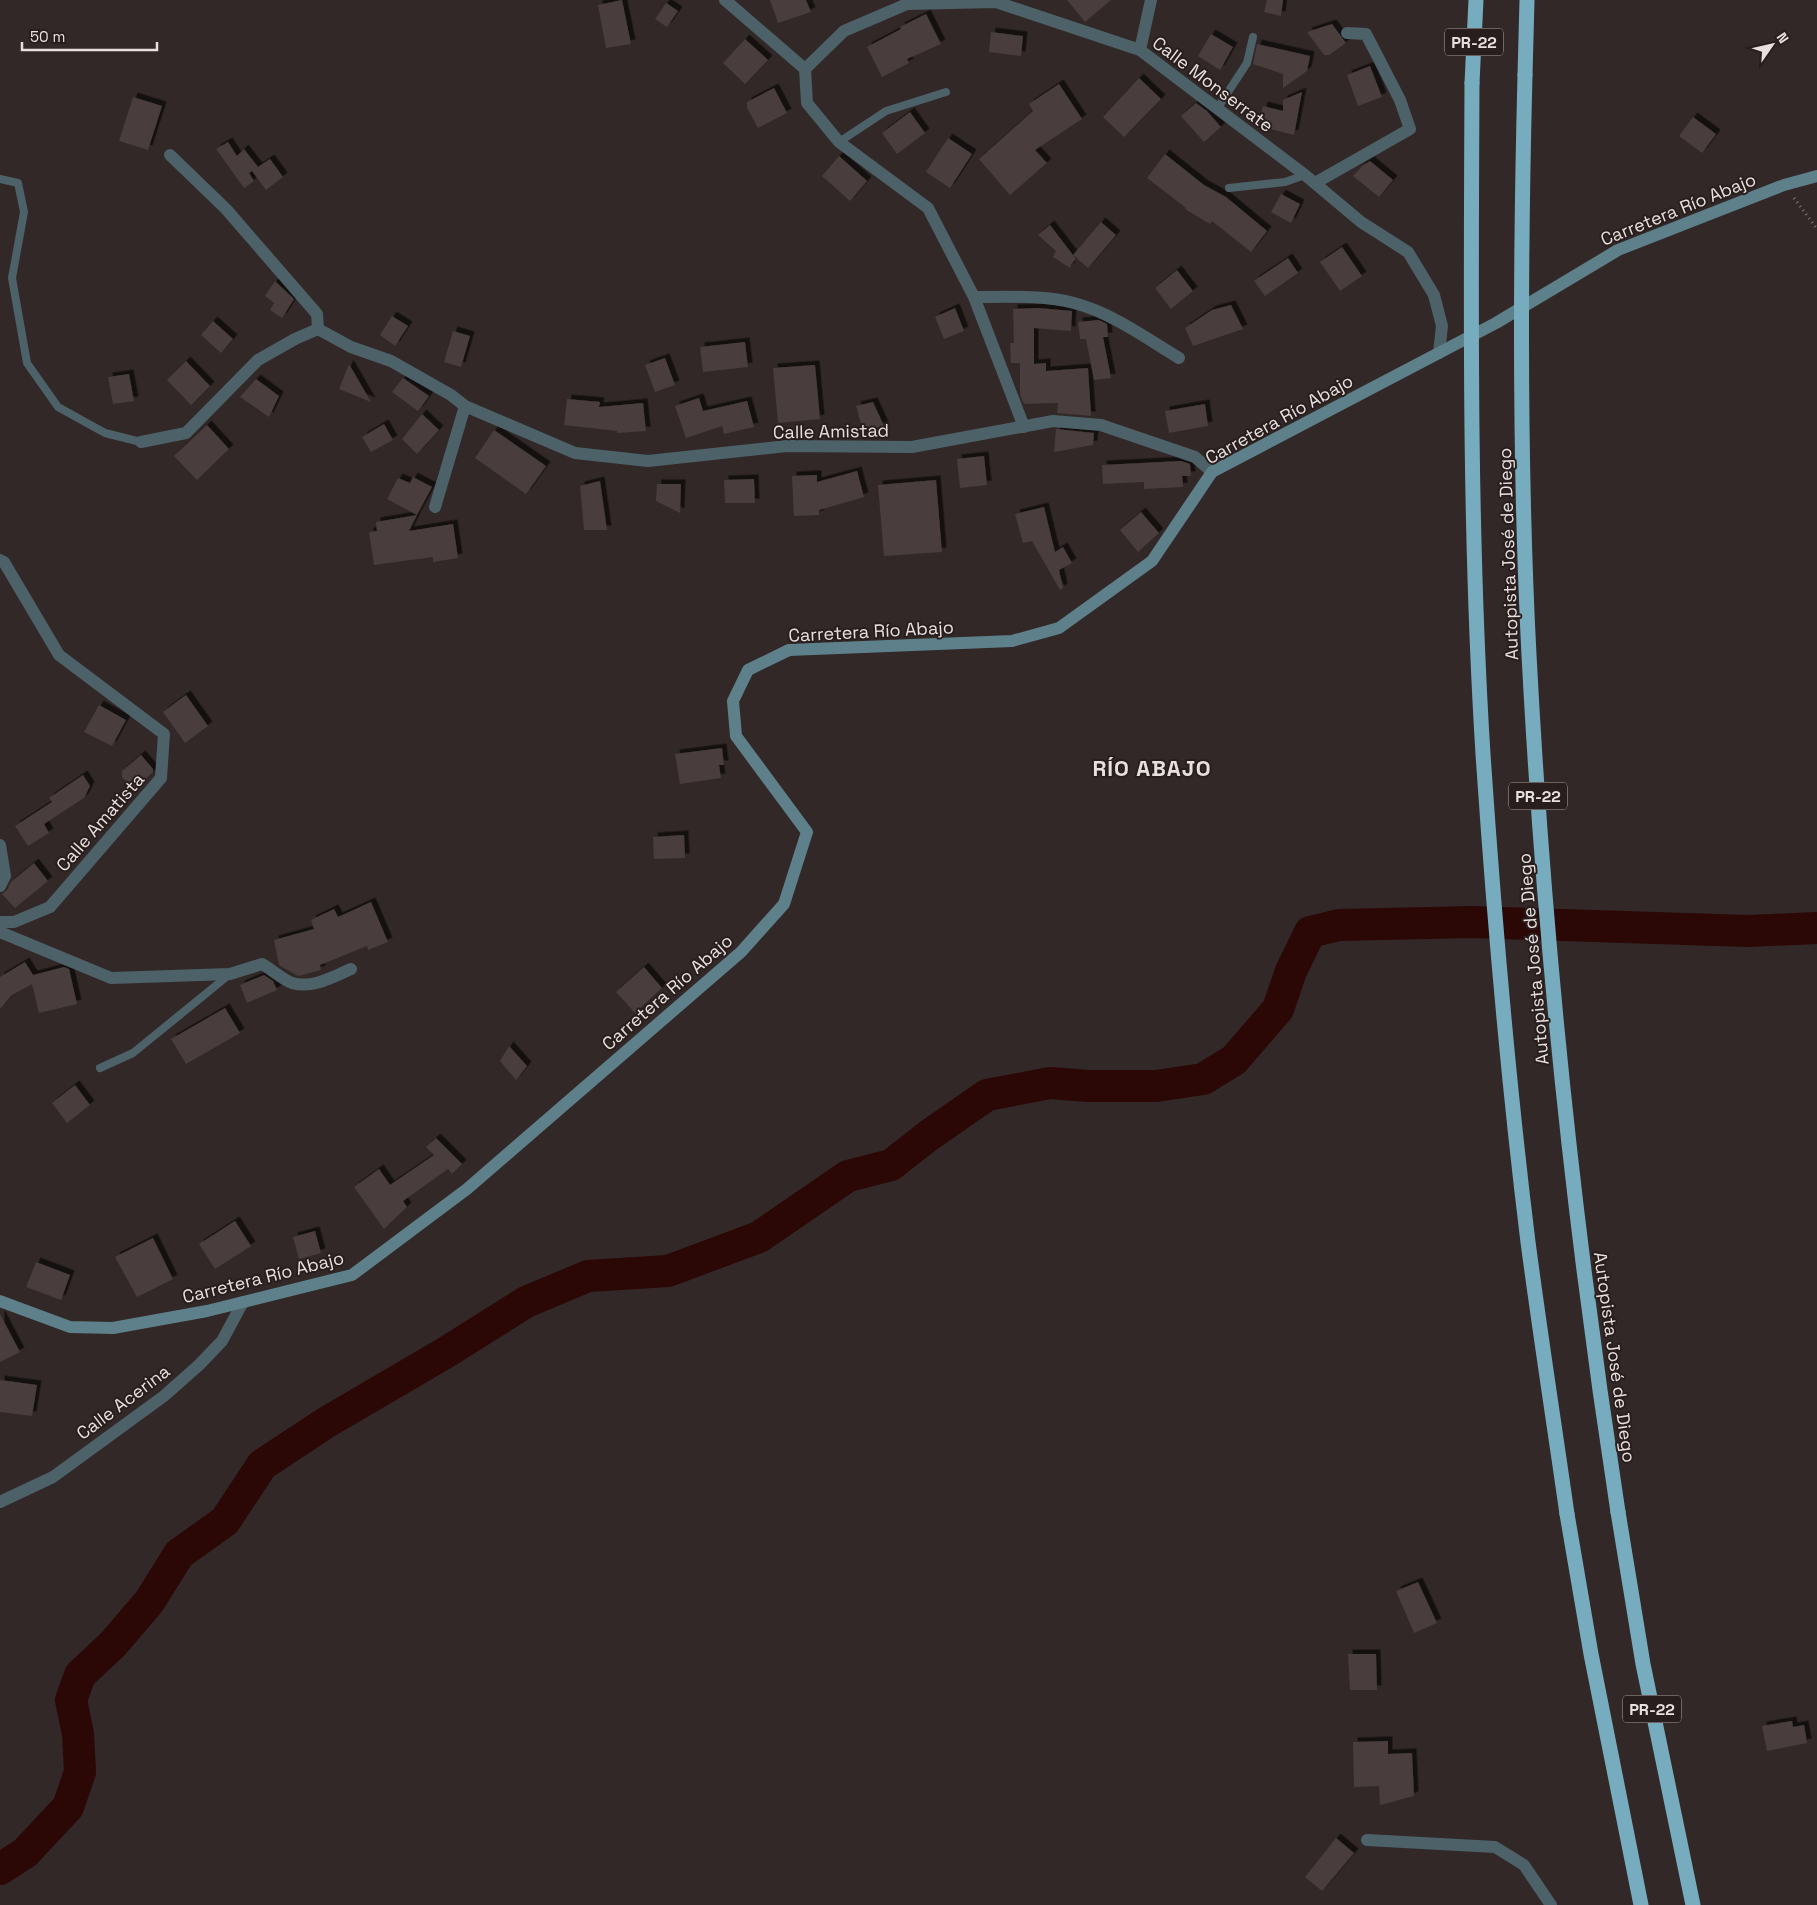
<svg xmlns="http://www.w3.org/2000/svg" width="1817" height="1905" viewBox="0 0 1817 1905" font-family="'Space Grotesk',sans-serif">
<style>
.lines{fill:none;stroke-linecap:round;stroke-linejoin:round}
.river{stroke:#2b0706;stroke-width:32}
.building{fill:#483d3c;filter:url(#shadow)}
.path{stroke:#847b7a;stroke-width:3;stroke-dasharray:1 4;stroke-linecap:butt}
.lane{stroke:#4d6169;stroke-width:8}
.street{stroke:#4d6169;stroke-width:12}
.secondary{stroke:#5e808b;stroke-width:12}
.highway{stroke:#77acbe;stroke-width:15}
.highway-bridge{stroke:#77acbe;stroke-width:15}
.labels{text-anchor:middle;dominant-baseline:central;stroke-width:4;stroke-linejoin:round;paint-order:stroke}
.shield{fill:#281e1d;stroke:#aea6a5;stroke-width:1}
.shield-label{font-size:16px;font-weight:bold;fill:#e7e0df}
.street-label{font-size:18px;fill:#e7e0df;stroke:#281e1d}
.district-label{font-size:22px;font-weight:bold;letter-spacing:1px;fill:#e7e0df;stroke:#281e1d}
</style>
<defs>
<filter id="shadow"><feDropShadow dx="4.5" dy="-4.5" stdDeviation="0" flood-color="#0009"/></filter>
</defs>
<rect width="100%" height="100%" fill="#322827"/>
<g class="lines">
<!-- river -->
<path class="river" d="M 0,1869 L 25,1853 L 68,1807 L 80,1772 L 78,1734 L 71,1700 L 80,1675 L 113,1644 L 149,1602 L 179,1554 L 225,1521 L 262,1465 L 327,1422 L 445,1353 L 526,1302 L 588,1276 L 668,1271 L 759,1237 L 848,1176 L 891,1165 L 928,1136 L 987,1095 L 1050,1083 L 1088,1086 L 1156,1086 L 1203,1079 L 1234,1060 L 1278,1009 L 1291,971 L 1310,932 L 1339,925 L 1472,922 L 1748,931 L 1817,928"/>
</g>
<!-- building -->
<path class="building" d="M 622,0 L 631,44 L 606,48 L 598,5 Z
M 770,0 L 806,0 L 811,12 L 778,23 Z
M 1067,0 L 1111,0 L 1085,22 Z
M 1267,0 L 1283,0 L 1281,16 L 1264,12 Z
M 666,3 L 678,11 L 667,27 L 655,19 Z
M 926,14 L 941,44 L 907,59 L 909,63 L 882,77 L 867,47 L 901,29 L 900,27 Z
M 1332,24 L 1346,43 L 1329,55 L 1324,55 L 1307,32 Z
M 991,32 L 1023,36 L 1021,56 L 989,52 Z
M 1211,34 L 1233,47 L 1220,70 L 1198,56 Z
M 745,39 L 768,60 L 745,84 L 723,63 Z
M 1257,44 L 1310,56 L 1307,71 L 1283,88 L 1283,74 L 1253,64 Z
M 1370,66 L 1382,97 L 1358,106 L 1347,75 Z
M 1139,78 L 1161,99 L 1124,137 L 1103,117 Z
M 1059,84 L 1082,119 L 1035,150 L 1047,163 L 1010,195 L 979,159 L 1033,111 L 1029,104 Z
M 774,88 L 787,113 L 758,128 L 747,108 L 747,102 Z
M 1302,92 L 1294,135 L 1258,126 L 1263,106 L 1283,111 L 1283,100 Z
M 133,97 L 162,106 L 148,150 L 119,141 Z
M 1196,103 L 1207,111 L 1221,127 L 1204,142 L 1181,116 Z
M 910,112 L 925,133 L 897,154 L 882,133 Z
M 1693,117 L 1716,134 L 1702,153 L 1679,136 Z
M 948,138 L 972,154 L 950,188 L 926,172 Z
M 228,142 L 237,156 L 244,149 L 258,167 L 270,159 L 283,177 L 266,190 L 252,171 L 249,173 L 254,181 L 244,188 L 216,149 Z
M 1165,154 L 1204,185 L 1226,197 L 1267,231 L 1251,252 L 1212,221 L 1210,224 L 1185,209 L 1186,208 L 1147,178 Z
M 839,156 L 867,181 L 850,201 L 822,176 Z
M 1370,161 L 1393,180 L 1379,197 L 1353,176 L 1362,166 Z
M 1281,194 L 1300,204 L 1291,223 L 1271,212 Z
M 1101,222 L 1116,235 L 1088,268 L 1073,255 Z
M 1050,225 L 1076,259 L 1071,264 L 1070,268 L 1053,257 L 1056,251 L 1038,235 Z
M 1342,247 L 1362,276 L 1340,291 L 1320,262 Z
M 1288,258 L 1298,273 L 1265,296 L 1254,281 Z
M 1177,270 L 1193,291 L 1171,309 L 1155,288 Z
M 275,281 L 294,299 L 282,318 L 270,310 L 274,303 L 265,296 Z
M 1231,305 L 1243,329 L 1193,346 L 1185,328 L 1212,310 Z
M 955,308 L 964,331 L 944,339 L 935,317 Z
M 1038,308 L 1072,311 L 1071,331 L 1034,328 L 1034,364 L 1046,363 L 1046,371 L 1088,368 L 1091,416 L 1057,413 L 1058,403 L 1024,404 L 1020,395 L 1020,363 L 1011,363 L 1010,343 L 1014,343 L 1013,309 Z
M 392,316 L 408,326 L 395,346 L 380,335 Z
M 1099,320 L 1107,324 L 1108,337 L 1103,337 L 1111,378 L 1094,380 L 1086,339 L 1080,339 L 1078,322 Z
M 213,321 L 233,339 L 221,353 L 201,335 Z
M 453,331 L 470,336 L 461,367 L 444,362 Z
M 745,342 L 748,367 L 703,372 L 700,347 Z
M 665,358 L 675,385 L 655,392 L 645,365 Z
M 186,361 L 210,386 L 191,405 L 167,380 Z
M 349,364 L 371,402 L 339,389 Z
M 815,365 L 820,419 L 778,423 L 773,368 Z
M 129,374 L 134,401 L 113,404 L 108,377 Z
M 403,378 L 429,396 L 418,411 L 392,392 Z
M 256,379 L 279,396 L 269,417 L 240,397 Z
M 699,398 L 703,411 L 747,401 L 754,427 L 724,434 L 722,426 L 686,438 L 675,406 Z
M 567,399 L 600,402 L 599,407 L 643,403 L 646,431 L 617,433 L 617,431 L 564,425 Z
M 873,402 L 884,426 L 863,431 L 856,406 Z
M 1205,404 L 1208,426 L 1169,433 L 1165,411 Z
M 422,414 L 439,430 L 417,454 L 402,439 Z
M 384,424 L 393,440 L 371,452 L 362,437 Z
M 207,425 L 229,449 L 197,480 L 174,456 Z
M 1056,429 L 1094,433 L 1093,445 L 1054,452 Z
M 494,430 L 546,466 L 526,494 L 475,458 Z
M 984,456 L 987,485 L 960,488 L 957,459 Z
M 1181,461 L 1190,464 L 1191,476 L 1182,476 L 1183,487 L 1144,489 L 1144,482 L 1103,484 L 1102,465 Z
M 857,471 L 864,497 L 819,510 L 819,515 L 794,516 L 792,476 L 817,475 L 817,482 Z
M 413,477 L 432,487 L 417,515 L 387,499 L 398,478 L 410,483 Z
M 754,479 L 755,503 L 725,503 L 724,480 Z
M 936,480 L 942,552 L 884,556 L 878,485 Z
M 600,481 L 607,530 L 584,530 L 580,486 Z
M 657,484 L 681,484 L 680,513 L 656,501 Z
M 1044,507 L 1055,552 L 1063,547 L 1072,563 L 1059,570 L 1063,588 L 1060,590 L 1032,541 L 1023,543 L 1015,514 Z
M 1141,512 L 1159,533 L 1138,552 L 1120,530 Z
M 417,515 L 409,531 L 453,524 L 458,558 L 433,562 L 433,557 L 374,565 L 369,532 L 377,531 L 376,522 Z
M 186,695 L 208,726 L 185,743 L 163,712 Z
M 99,705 L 126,720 L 112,746 L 84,732 Z
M 722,748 L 724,765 L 719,765 L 721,778 L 680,784 L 675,754 Z
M 141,755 L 153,769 L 153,772 L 134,790 L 122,777 L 122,771 Z
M 83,775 L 90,786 L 84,798 L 44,824 L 49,833 L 28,846 L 15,826 L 52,802 L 49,798 Z
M 684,835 L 685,858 L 654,859 L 653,837 Z
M 34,863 L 48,881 L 15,908 L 2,894 L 7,890 L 11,882 Z
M 371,902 L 388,942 L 368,950 L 367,946 L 320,965 L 321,970 L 298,976 L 279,965 L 274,940 L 314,929 L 311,920 L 334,909 L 338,917 Z
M 25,962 L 33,975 L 64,967 L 69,969 L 77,1004 L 39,1013 L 32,984 L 12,995 L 0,1009 L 0,977 Z
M 644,967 L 662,988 L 635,1013 L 616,992 Z
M 264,975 L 273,981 L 277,990 L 247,1003 L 240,985 Z
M 225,1008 L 240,1033 L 186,1064 L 171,1039 Z
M 509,1046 L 527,1066 L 516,1080 L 500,1061 Z
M 75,1085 L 90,1105 L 67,1123 L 52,1103 Z
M 436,1138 L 462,1164 L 452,1174 L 448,1169 L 403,1201 L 407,1207 L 384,1229 L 354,1187 L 379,1169 L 390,1185 L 434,1155 L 426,1147 Z
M 235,1221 L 251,1246 L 215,1269 L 199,1244 Z
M 315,1231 L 321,1253 L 299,1259 L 293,1237 Z
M 153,1238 L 173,1279 L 137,1297 L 115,1257 Z
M 36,1262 L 70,1275 L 61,1300 L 26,1287 Z
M 0,1314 L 20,1352 L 0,1362 Z
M 0,1380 L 37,1385 L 32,1416 L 0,1412 Z
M 1418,1582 L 1437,1623 L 1414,1633 L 1396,1591 Z
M 1348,1654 L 1376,1654 L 1377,1690 L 1350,1690 Z
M 1792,1721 L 1793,1727 L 1804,1725 L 1807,1743 L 1767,1751 L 1762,1726 Z
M 1388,1741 L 1388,1754 L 1412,1753 L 1414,1796 L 1380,1805 L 1379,1786 L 1354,1787 L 1353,1742 Z
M 1336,1838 L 1354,1853 L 1322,1891 L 1305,1877 Z"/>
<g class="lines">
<!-- path -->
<path class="path" d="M 1794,198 L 1817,229"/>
<!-- lane -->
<path class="lane" d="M 1217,109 L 1247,63 L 1253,37
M 839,142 L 886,111 L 946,92
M 0,179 L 18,183 L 24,212 L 12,278 L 27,363 L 58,407 L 105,433 L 141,442
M 1229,188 L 1285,182 L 1305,175
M 100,1068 L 133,1053 L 230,974"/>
<!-- street -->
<path class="street" d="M 725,0 L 805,69
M 1140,50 L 1151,0
M 805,69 L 844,31 L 907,4 L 996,2 L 1140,50 L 1305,175 L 1361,222 L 1408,252 L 1434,295 L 1442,326 L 1439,353
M 805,69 L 807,103 L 839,142 L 928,208 L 974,297 L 1024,427
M 170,155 L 226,209 L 317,314 L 318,329 L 351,347 L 391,361 L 451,395 L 465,406 L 575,453 L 648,461 L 787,446 L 912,447 L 1053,421 L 1101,425 L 1195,457 L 1212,472
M 1315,183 L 1410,129 L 1400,100 L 1366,34 L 1347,33
M 974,297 C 1005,297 1044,295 1074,303 C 1112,313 1146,338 1179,358
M 141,442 L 186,433 L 258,360 L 295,339 L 318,329
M 435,507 L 465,406
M 0,560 L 4,562 L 59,655 L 164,734 L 161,778 L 50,907 L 14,922 L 0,922
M 0,845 L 5,876 L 0,886
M 0,932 L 111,978 L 230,974 L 262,964 C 271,969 282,979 292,983 C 312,989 333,977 351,969
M 0,1502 L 53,1477 L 164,1396 L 199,1365 L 222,1341 L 243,1302
M 1367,1840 L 1495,1847 L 1524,1865 L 1551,1905"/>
<!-- secondary -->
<path class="secondary" d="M 0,1301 L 70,1327 L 113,1328 L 207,1311 L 352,1275 L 467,1189 L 741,952 L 784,904 L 807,832 L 736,736 L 733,701 L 748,670 L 789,650 L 1012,641 L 1059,628 L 1152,561 L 1212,472 L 1496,323 L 1618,250 L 1784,185 L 1817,176"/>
<!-- highway -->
<path class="highway" d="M 1525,75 L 1527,0
M 1472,83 L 1476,0
M 1618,1512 L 1643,1664 L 1693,1905
M 1567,1514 L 1591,1654 L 1641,1905"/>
<!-- highway-bridge -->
<path class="highway-bridge" d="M 1525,75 C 1520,269 1519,462 1529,655 C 1544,942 1574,1228 1618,1512
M 1472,83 C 1471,307 1469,531 1483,754 C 1494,917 1508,1080 1528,1242 C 1540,1333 1554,1423 1567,1514"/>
</g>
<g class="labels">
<!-- shield labels -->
<g class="shield">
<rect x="1445" y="28.5" width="58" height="27" rx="4"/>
<rect x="1509" y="782.5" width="58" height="27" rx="4"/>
<rect x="1623" y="1695.5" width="58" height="27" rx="4"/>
</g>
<g class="shield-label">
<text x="1474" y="42">PR-22</text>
<text x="1538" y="796">PR-22</text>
<text x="1652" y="1709">PR-22</text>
</g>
<!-- street labels -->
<g class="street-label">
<text transform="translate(1213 84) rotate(37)">Calle Monserrate</text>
<text transform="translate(1678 209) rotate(-22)">Carretera Río Abajo</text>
<text transform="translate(1279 419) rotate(-29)">Carretera Río Abajo</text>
<text transform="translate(831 431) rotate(-1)">Calle Amistad</text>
<text transform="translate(1508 554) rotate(-92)">Autopista José de Diego</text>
<text transform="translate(871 631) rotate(-3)">Carretera Río Abajo</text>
<text transform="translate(100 822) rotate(-49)">Calle Amatista</text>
<text transform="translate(1533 959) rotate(-95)">Autopista José de Diego</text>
<text transform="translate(667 992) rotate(-41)">Carretera Río Abajo</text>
<text transform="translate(263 1277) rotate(-14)">Carretera Río Abajo</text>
<text transform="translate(1615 1357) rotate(82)">Autopista José de Diego</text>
<text transform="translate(123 1402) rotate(-37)">Calle Acerina</text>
</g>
<!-- district labels -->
<g class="district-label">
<text x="1152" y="768">RÍO ABAJO</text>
</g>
</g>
<!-- north arrow -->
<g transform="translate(1772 45) rotate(56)" stroke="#281e1d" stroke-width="4" paint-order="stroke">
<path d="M0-4L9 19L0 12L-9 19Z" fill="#e7e0df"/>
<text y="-8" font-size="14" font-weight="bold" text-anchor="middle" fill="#e7e0df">N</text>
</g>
<!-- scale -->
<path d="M22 42v8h135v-8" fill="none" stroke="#e7e0df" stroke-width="2.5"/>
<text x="30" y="42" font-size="15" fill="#e7e0df" stroke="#281e1d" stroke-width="4" paint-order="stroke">50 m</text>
</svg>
